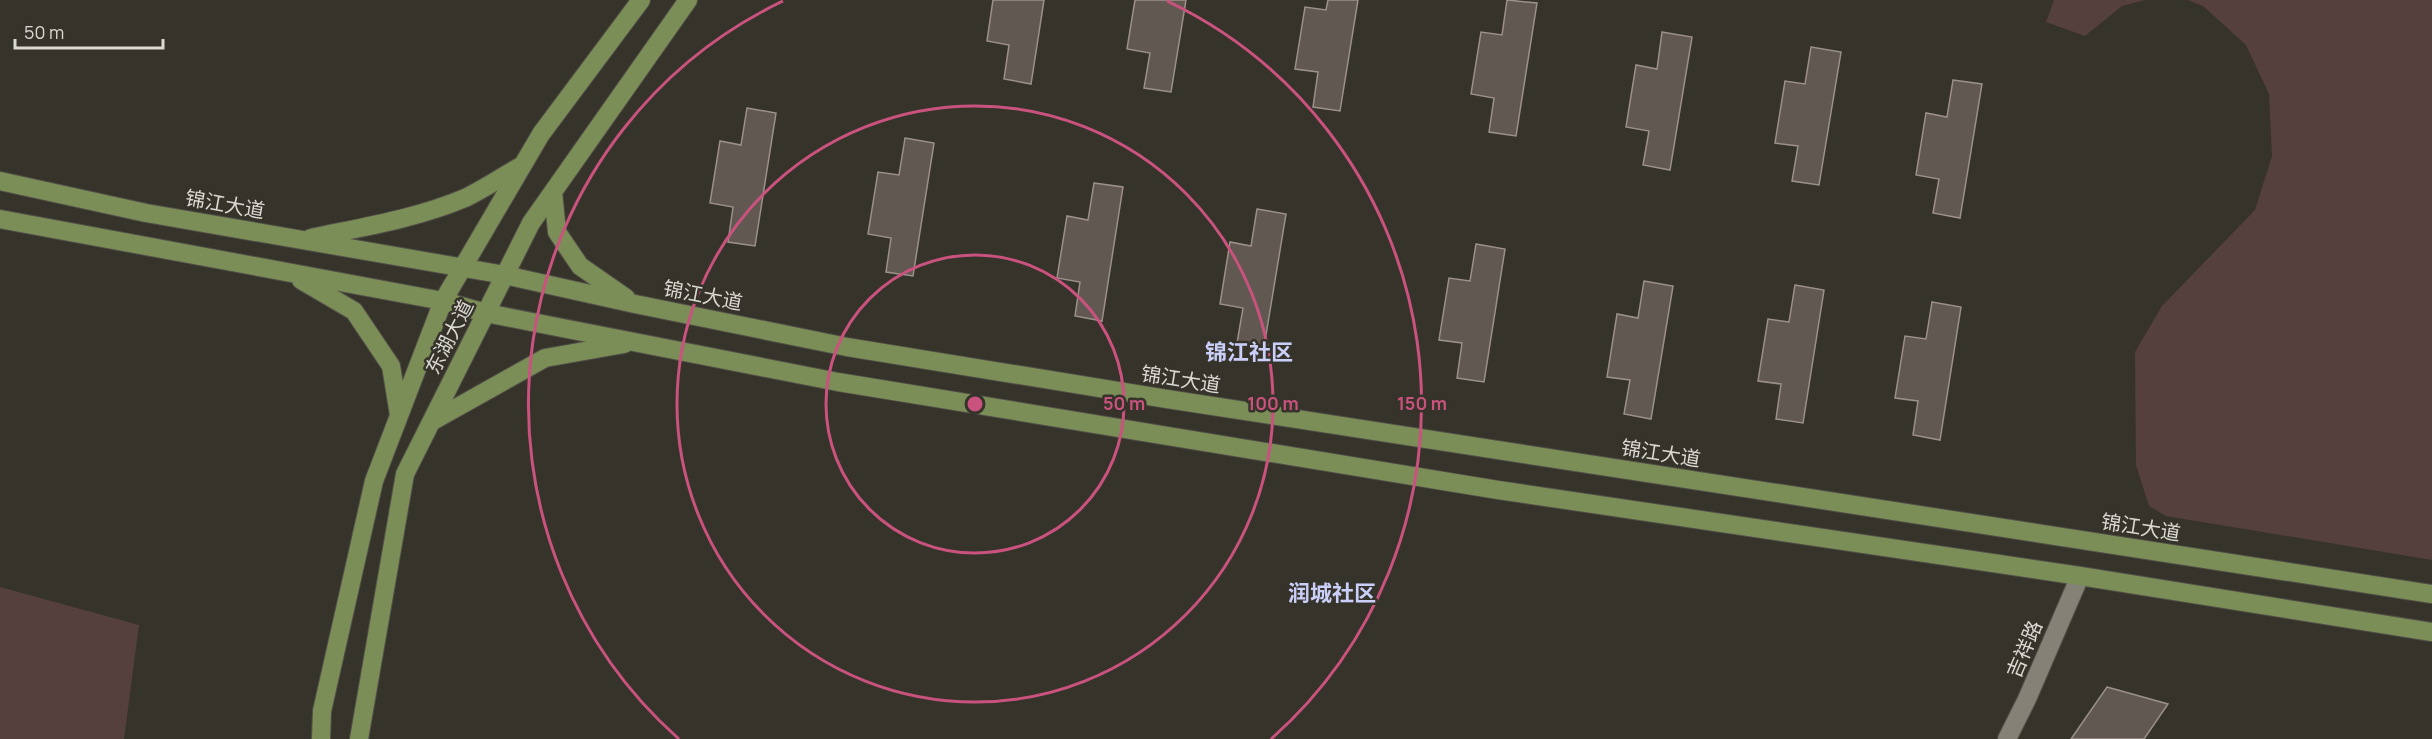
<svg xmlns="http://www.w3.org/2000/svg" width="2432" height="739" viewBox="0 0 2432 739" font-family="Manrope,'Noto Sans SC',sans-serif">
<style>
.green{fill:#56403e}
.building{fill:#615851;stroke:#9c918a;stroke-width:1.5}
.lines{fill:none;stroke-linecap:round;stroke-linejoin:round}
.minor-casing{stroke:#525048;stroke-width:20}
.major-casing{stroke:#525048;stroke-width:20}
.minor{stroke:#848176;stroke-width:18}
.major{stroke:#7c8e57;stroke-width:18}
.ring{fill:none;stroke:#ca527f;stroke-width:3}
.labels{text-anchor:middle;dominant-baseline:central;stroke-width:5;stroke-linejoin:round;paint-order:stroke}
.street-label{font-size:20px;fill:#dbd9d3;stroke:#36332a}
.quarter-label{font-size:22px;font-weight:bold;fill:#cacffa;stroke:#36332a}
.centre{fill:#ca527f;stroke:#36332a;stroke-width:3}
.ring-label{font-size:18px;text-anchor:middle;font-weight:bold;fill:#ca527f;stroke:#36332a;stroke-width:5;stroke-linejoin:round;paint-order:stroke}
</style>
<rect width="100%" height="100%" fill="#36332a"/>
<!-- green -->
<path class="green" d="M 2054,0 L 2145,0 L 2122,6 L 2085,36 L 2046,22 Z
M 2188,0 L 2432,0 L 2432,560 L 2166,516 L 2149,506 L 2136,465 L 2135,352 L 2162,306 L 2255,210 L 2272,156 L 2269,94 L 2246,45 L 2203,6 Z
M 0,587 L 139,625 L 124,739 L 0,739 Z"/>
<!-- building -->
<path class="building" d="M 993,0 L 1044,0 L 1031,84 L 1004,79 L 1009,45 L 987,41 Z
M 1135,0 L 1186,0 L 1171,92 L 1144,88 L 1150,53 L 1127,49 Z
M 1328,0 L 1358,0 L 1340,111 L 1313,107 L 1318,72 L 1295,69 L 1305,7 L 1326,10 Z
M 1507,0 L 1537,3 L 1516,136 L 1489,132 L 1494,98 L 1471,94 L 1481,32 L 1502,35 Z
M 1662,32 L 1692,37 L 1670,170 L 1643,165 L 1649,131 L 1626,127 L 1636,65 L 1657,69 Z
M 1811,47 L 1841,52 L 1819,185 L 1792,181 L 1798,146 L 1775,143 L 1785,81 L 1805,84 Z
M 1953,80 L 1982,84 L 1960,218 L 1933,213 L 1939,179 L 1916,175 L 1926,113 L 1947,117 Z
M 747,108 L 776,113 L 755,246 L 728,242 L 733,207 L 710,203 L 720,141 L 741,145 Z
M 905,138 L 934,143 L 913,276 L 886,272 L 891,238 L 868,234 L 878,172 L 899,175 Z
M 1094,183 L 1123,187 L 1102,321 L 1075,316 L 1080,282 L 1057,278 L 1067,216 L 1088,220 Z
M 1257,209 L 1286,214 L 1264,347 L 1237,343 L 1243,308 L 1220,304 L 1230,242 L 1251,246 Z
M 1476,244 L 1505,249 L 1484,382 L 1457,378 L 1462,343 L 1439,340 L 1449,278 L 1470,281 Z
M 1644,281 L 1673,286 L 1651,419 L 1624,414 L 1630,380 L 1607,377 L 1617,314 L 1638,318 Z
M 1795,285 L 1824,290 L 1803,423 L 1776,419 L 1781,384 L 1758,381 L 1768,319 L 1789,322 Z
M 1932,302 L 1961,307 L 1940,440 L 1913,435 L 1918,401 L 1895,398 L 1905,336 L 1926,339 Z
M 2107,687 L 2168,704 L 2144,739 L 2071,739 Z"/>
<g class="lines">
<!-- minor casing -->
<g class="minor-casing">
<path id="minor" d="M 2007,739 L 2027,699 L 2080,576"/>
</g>
<!-- major casing -->
<g class="major-casing">
<path id="major" d="M 0,181 L 146,213 L 505,275 L 635,304 L 847,347 L 1167,399 L 2432,594
M 553,192 L 557,232 L 580,266 L 626,298
M 0,219 L 443,301 L 486,313 L 838,382 L 1498,490 L 2080,576 L 2432,632
M 311,238 C 363,227 415,219 465,198 C 484,189 503,176 521,166
M 301,280 L 354,311 L 391,366 L 399,415
M 431,422 L 545,358 L 624,344
M 321,739 L 322,711 L 374,481 L 443,301 L 541,134 L 641,0
M 359,739 L 405,474 L 531,223 L 688,0"/>
</g>
<!-- minor -->
<use href="#minor" class="minor"/>
<!-- major -->
<use href="#major" class="major"/>
</g>
<!-- distance rings -->
<g class="ring">
<circle cx="975" cy="404" r="149"/>
<circle cx="975" cy="404" r="298"/>
<path d="M679 739A447 447 0 0 1 783 1M1167 1A447 447 0 0 1 1271 739"/>
</g>
<g class="labels">
<!-- street labels -->
<g class="street-label">
<text transform="translate(225 204) rotate(10)">锦江大道</text>
<text transform="translate(703 295) rotate(11)">锦江大道</text>
<text transform="translate(449 337) rotate(-63)">东湖大道</text>
<text transform="translate(1181 379) rotate(9)">锦江大道</text>
<text transform="translate(1661 453) rotate(9)">锦江大道</text>
<text transform="translate(2141 527) rotate(9)">锦江大道</text>
<text transform="translate(2024 649) rotate(-67)">吉祥路</text>
</g>
<!-- quarter labels -->
<g class="quarter-label">
<text x="1249" y="352">锦江社区</text>
<text x="1332" y="593">润城社区</text>
</g>
</g>
<circle cx="975" cy="404" r="9" class="centre"/>
<g class="ring-label">
<text x="1124" y="410">50 m</text>
<text x="1273" y="410">100 m</text>
<text x="1422" y="410">150 m</text>
</g>
<!-- scale -->
<path d="M15 39v9h148v-9" fill="none" stroke="#dbd9d3" stroke-width="3"/>
<text x="24" y="39" font-size="18" fill="#dbd9d3" stroke="#36332a" stroke-width="4.5" paint-order="stroke">50 m</text>
</svg>
